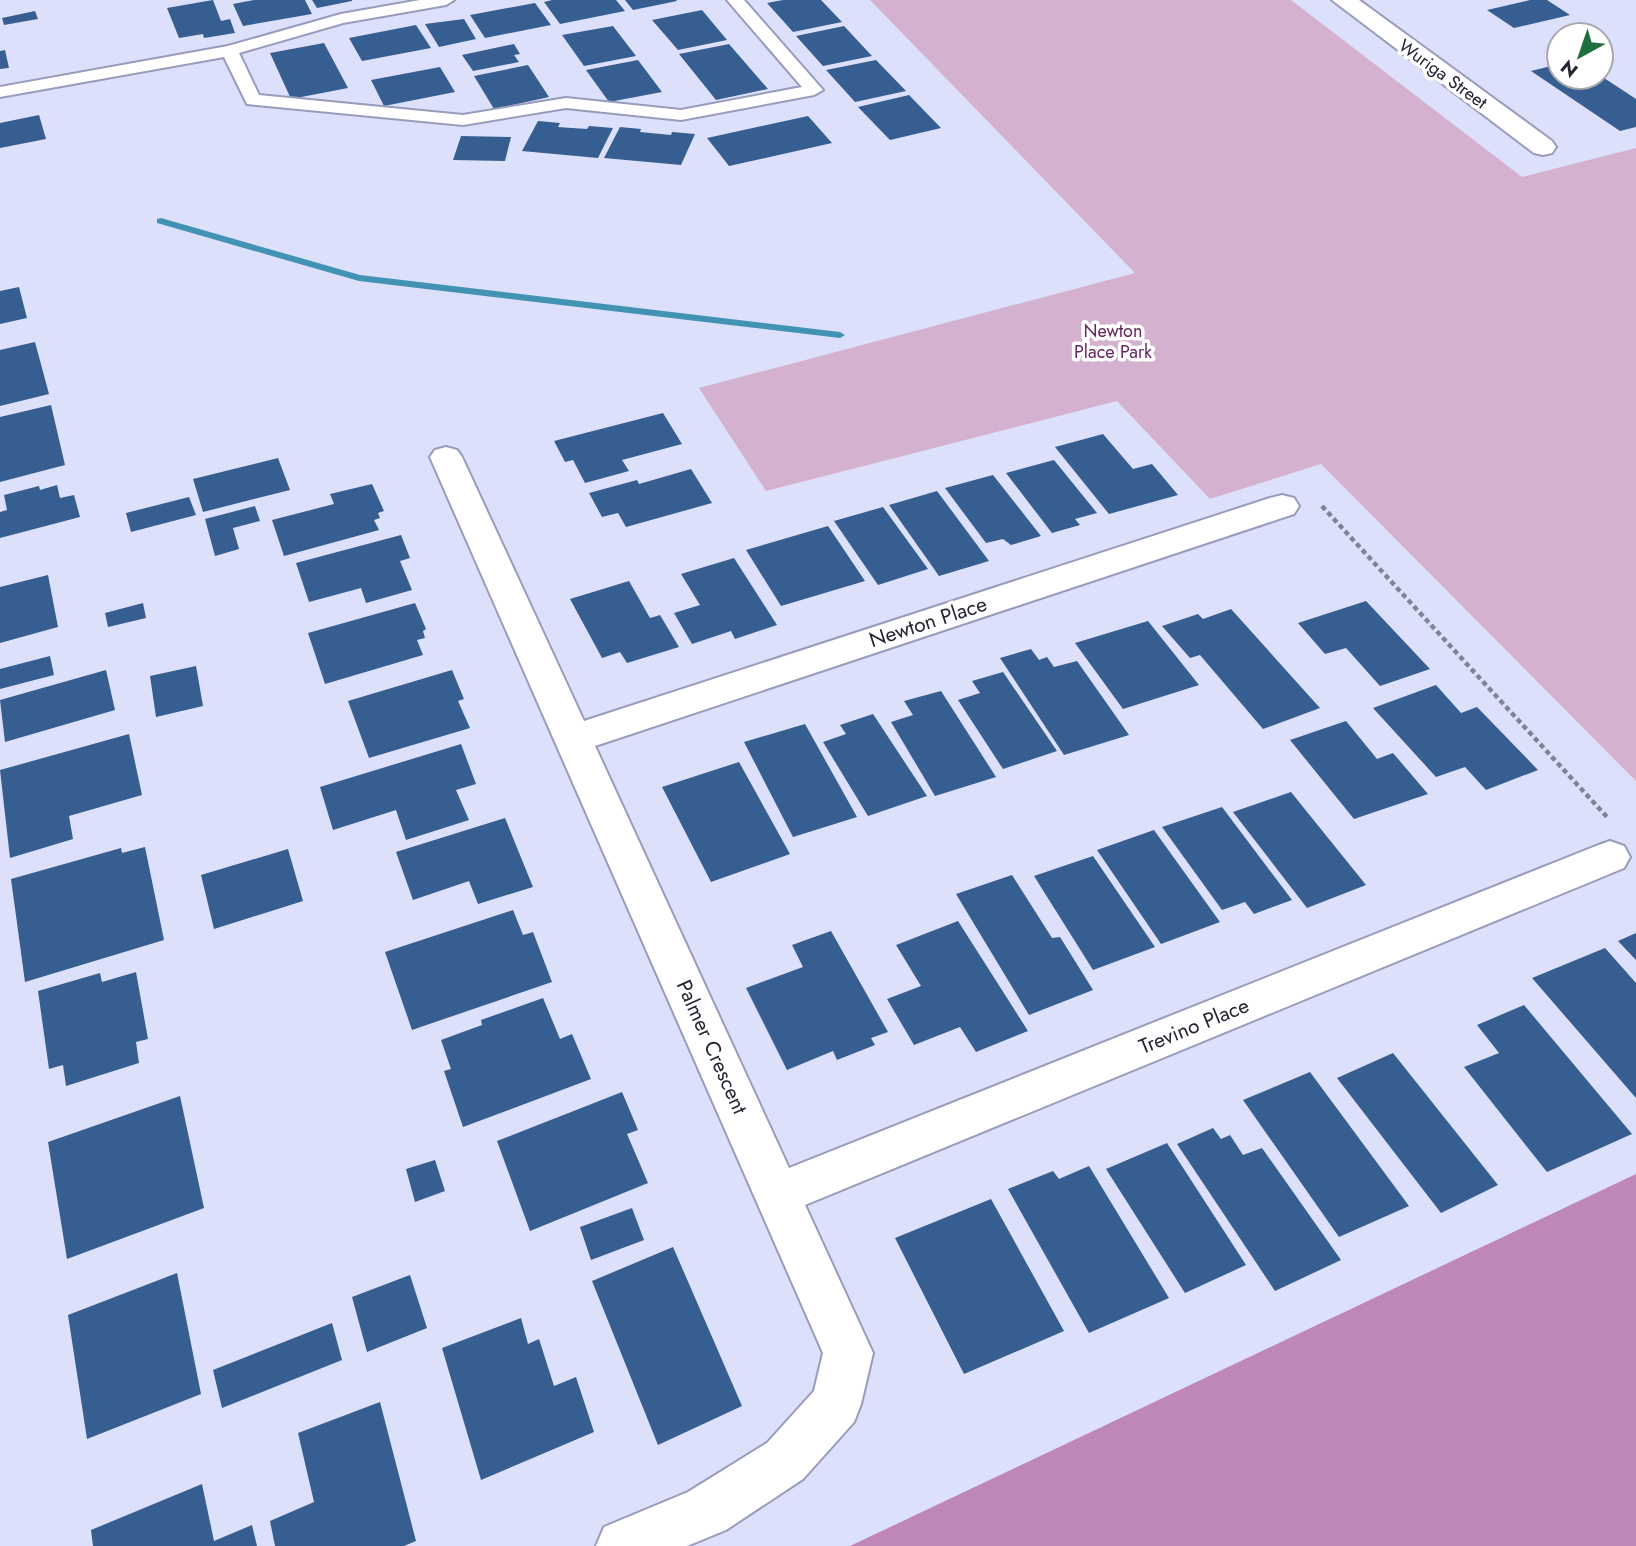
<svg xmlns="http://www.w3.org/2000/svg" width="1636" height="1546" viewBox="0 0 1636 1546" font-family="Jost,sans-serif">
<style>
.green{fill:#d4b1cf}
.forest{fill:#bf87b7}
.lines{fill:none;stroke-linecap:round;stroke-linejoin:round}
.stream{fill:#4292b4;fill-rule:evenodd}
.building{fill:#365e90}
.service-casing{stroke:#989cbc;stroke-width:4}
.minor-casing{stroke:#989cbc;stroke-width:4}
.path{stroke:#808396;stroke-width:4.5;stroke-dasharray:5 3.5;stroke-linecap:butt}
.service{fill:#fff;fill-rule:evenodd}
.minor{fill:#fff;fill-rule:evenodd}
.labels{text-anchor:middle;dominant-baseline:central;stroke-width:7;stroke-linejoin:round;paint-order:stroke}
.far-street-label{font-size:18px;fill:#242632;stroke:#fff}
.far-park-label{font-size:18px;fill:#662460;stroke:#fff}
.street-label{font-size:21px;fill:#242632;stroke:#fff}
</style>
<rect width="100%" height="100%" fill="#dde0fb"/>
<!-- green -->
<path class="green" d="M 870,0 L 1291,0 L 1522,177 L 1636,148 L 1636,781 L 1321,464 L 1210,499 L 1117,401 L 766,491 L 699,388 L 1135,273 Z"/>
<!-- forest -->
<path class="forest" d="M 1636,1174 L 1636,1546 L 850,1546 Z"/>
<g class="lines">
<!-- stream -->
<path class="stream" d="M 161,218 L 360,275 L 840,332 L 845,335 L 840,338 L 359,281 L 157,223 L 157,219 Z"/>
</g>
<!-- building -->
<path class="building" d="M 213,0 L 221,21 L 230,19 L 235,33 L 204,38 L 203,34 L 179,38 L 167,8 Z
M 254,0 L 305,0 L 312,14 L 243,26 L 233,4 Z
M 312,0 L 352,0 L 352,1 L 317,8 Z
M 552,0 L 616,0 L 625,11 L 560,24 L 544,2 Z
M 625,0 L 676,0 L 677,1 L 633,10 Z
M 783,0 L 821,0 L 842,22 L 793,32 L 767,3 Z
M 1530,0 L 1547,0 L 1570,15 L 1514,28 L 1487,10 Z
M 535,3 L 551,25 L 485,38 L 470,15 Z
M 702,10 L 727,40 L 678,50 L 652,20 Z
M 35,11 L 38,19 L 4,25 L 2,18 Z
M 464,19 L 476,39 L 439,47 L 425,24 Z
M 416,25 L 431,48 L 362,61 L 349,38 Z
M 613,26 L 636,56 L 584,66 L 562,35 Z
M 844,26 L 872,56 L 823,66 L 796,36 Z
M 324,43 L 348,88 L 291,99 L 270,53 Z
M 514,44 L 520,54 L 514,55 L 519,62 L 473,71 L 462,55 Z
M 729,44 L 768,89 L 716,100 L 679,54 Z
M 5,50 L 9,68 L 0,69 L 0,51 Z
M 638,60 L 662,92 L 609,102 L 586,70 Z
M 876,60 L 906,91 L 855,102 L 826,70 Z
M 1559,64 L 1559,77 L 1601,76 L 1636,99 L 1636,127 L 1620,131 L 1531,71 Z
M 528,65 L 549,97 L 494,109 L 474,76 Z
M 440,67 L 455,92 L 384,106 L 371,80 Z
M 909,95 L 941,128 L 890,140 L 858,107 Z
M 39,115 L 46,139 L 0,148 L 0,123 Z
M 808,116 L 832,143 L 729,166 L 707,138 Z
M 538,121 L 560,123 L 558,127 L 572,128 L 587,129 L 589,126 L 613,128 L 598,158 L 522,151 Z
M 620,127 L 641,129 L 640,132 L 671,135 L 672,132 L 695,134 L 681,165 L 604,158 Z
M 461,136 L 511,137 L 505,161 L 453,160 Z
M 19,287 L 27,318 L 0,324 L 0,291 Z
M 35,342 L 49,394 L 0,406 L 0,350 Z
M 51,405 L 65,465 L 0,482 L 0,417 Z
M 663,413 L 682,444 L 622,460 L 629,471 L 585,483 L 573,460 L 565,462 L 554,441 Z
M 1103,434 L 1133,469 L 1152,464 L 1178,495 L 1109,514 L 1055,447 Z
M 278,458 L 290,490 L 203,512 L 193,479 Z
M 1054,460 L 1097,513 L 1075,519 L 1080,525 L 1052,533 L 1006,473 Z
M 691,469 L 712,503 L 626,527 L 618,513 L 602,517 L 589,493 L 637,480 L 639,484 Z
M 993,475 L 1041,536 L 1011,545 L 1003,539 L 986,543 L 945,488 Z
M 372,484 L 384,511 L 378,513 L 380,518 L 374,520 L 379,530 L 284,556 L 272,520 L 334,504 L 330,494 Z
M 57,485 L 60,498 L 74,495 L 80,517 L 0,538 L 0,512 L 7,510 L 4,495 L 39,486 L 40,490 Z
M 937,491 L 989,561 L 939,576 L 889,505 Z
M 189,497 L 196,515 L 131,532 L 126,513 Z
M 255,506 L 260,521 L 233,528 L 239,549 L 215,556 L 205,519 Z
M 883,507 L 928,569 L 878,585 L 834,521 Z
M 828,526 L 865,581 L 781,606 L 746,550 Z
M 401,535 L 410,558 L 400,561 L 412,590 L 366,603 L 361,588 L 309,602 L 296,563 Z
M 734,558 L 777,625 L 735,639 L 731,631 L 692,644 L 674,613 L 700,605 L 681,574 Z
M 48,575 L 58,627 L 0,643 L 0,587 Z
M 629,581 L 650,618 L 660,615 L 679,647 L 627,663 L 620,652 L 602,658 L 570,599 Z
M 1366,601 L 1430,669 L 1380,686 L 1346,648 L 1325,654 L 1298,623 Z
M 143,603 L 146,618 L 108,627 L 105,613 Z
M 415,603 L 426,629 L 423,631 L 425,638 L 417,640 L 423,655 L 325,684 L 308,633 Z
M 1231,609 L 1320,708 L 1263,729 L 1200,655 L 1190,658 L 1162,626 L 1198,614 L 1203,619 Z
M 1148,621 L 1199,685 L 1123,709 L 1075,643 Z
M 1031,649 L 1039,660 L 1047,657 L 1054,667 L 1077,661 L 1129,735 L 1064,755 L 1000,658 Z
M 50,656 L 54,675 L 0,689 L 0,669 Z
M 196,666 L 203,706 L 156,717 L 150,676 Z
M 106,670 L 115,710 L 5,742 L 0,700 Z
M 452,670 L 464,699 L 458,701 L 470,728 L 369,758 L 348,701 Z
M 1003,672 L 1057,751 L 1003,769 L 958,700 L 980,693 L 972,681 Z
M 1436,685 L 1461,713 L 1477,707 L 1538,770 L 1486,790 L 1465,767 L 1436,777 L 1373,708 Z
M 941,691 L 996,777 L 935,796 L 891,722 L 913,715 L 904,701 Z
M 873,714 L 927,796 L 868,816 L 823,742 L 846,734 L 840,725 Z
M 1346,721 L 1377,759 L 1393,753 L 1428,794 L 1354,819 L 1290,740 Z
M 805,724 L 857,817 L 793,837 L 744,742 Z
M 129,734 L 142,795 L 69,816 L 73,839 L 10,858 L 0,770 Z
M 461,744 L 476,784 L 456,790 L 469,820 L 406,840 L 396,810 L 333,830 L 320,787 Z
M 739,762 L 790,854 L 711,882 L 662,787 Z
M 1291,792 L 1366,885 L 1307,908 L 1233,812 Z
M 1222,807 L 1292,900 L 1254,914 L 1245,902 L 1222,910 L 1162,827 Z
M 505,818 L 533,887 L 478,904 L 469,881 L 413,900 L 396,852 Z
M 1154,830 L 1220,922 L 1161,944 L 1097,850 Z
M 145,847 L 164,940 L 25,982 L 11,879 L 121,848 L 122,853 Z
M 288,849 L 303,901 L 214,929 L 201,875 Z
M 1093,856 L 1155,947 L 1093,970 L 1034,876 Z
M 1012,875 L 1052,938 L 1060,937 L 1093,990 L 1029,1015 L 956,894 Z
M 513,910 L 523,935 L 533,932 L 552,982 L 412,1030 L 385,952 Z
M 958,921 L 1028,1031 L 976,1052 L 960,1027 L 914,1045 L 887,999 L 921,986 L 896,945 Z
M 831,931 L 888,1032 L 871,1038 L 875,1045 L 837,1060 L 833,1051 L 787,1070 L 746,988 L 803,967 L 792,945 Z
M 1636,933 L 1636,960 L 1618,941 Z
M 1605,948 L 1636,983 L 1636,1098 L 1532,978 Z
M 136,972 L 148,1039 L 136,1042 L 139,1063 L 66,1086 L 63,1065 L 49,1069 L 38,991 L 100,973 L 102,982 Z
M 543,998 L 560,1039 L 572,1034 L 591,1079 L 463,1127 L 444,1071 L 451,1069 L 441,1040 L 482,1025 L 481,1020 Z
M 1524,1005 L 1632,1134 L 1547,1172 L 1464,1067 L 1499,1053 L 1477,1025 Z
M 1393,1053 L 1498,1185 L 1441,1213 L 1337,1078 Z
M 1310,1072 L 1409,1206 L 1339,1237 L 1243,1100 Z
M 622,1092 L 638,1130 L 627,1134 L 648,1183 L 530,1231 L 497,1141 Z
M 180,1096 L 204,1208 L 67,1259 L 48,1142 Z
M 1213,1128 L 1221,1139 L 1230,1135 L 1243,1155 L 1262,1148 L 1341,1260 L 1275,1291 L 1177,1144 Z
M 1167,1143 L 1246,1265 L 1185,1293 L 1106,1169 Z
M 435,1160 L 445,1191 L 415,1202 L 406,1169 Z
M 1089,1166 L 1169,1298 L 1089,1333 L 1008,1189 L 1053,1171 L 1059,1179 Z
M 991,1199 L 1064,1331 L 964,1374 L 895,1238 Z
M 632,1208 L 644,1240 L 591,1260 L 580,1227 Z
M 673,1247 L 742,1406 L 658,1445 L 592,1281 Z
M 177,1273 L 201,1394 L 87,1439 L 68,1315 Z
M 410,1275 L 427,1328 L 367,1352 L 352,1297 Z
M 521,1318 L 528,1344 L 539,1339 L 554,1386 L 576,1377 L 594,1432 L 481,1480 L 442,1348 Z
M 332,1323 L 342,1360 L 222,1408 L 213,1370 Z
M 380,1402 L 416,1541 L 404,1546 L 275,1546 L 270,1521 L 314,1502 L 298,1433 Z
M 202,1484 L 214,1541 L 252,1525 L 257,1546 L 93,1546 L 91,1530 Z"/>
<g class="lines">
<!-- service casing -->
<g class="service-casing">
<path id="service" d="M 420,0 L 454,0 L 446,5 L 343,23 L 239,53 L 259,95 L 463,115 L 566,98 L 681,110 L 802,87 L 727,0 L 744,0 L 823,90 L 814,95 L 681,120 L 566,108 L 463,125 L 247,104 L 224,57 L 0,97 L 0,87 L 228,46 L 341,14 Z"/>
</g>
<!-- minor casing -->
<g class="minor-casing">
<path id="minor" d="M 1332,0 L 1359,0 L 1552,141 L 1556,147 L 1552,153 L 1543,155 L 1534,153 Z
M 446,447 L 457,450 L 462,457 L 584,721 L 1270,498 L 1282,495 L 1294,498 L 1299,506 L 1294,514 L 595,746 L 789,1168 L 1596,846 L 1610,841 L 1624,846 L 1630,857 L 1624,868 L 805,1205 L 873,1353 L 861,1404 L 854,1422 L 803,1479 L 726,1530 L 687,1546 L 596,1546 L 604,1527 L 688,1492 L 767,1443 L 814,1391 L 823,1353 L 430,457 L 435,450 Z"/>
</g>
<!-- path -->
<path class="path" d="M 1322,506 L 1607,817"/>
<!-- service -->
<use href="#service" class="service"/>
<!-- minor -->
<use href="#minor" class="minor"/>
</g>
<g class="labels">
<!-- far-street labels -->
<g class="far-street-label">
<text transform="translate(1443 74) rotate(36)">Wuriga Street</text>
</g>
<!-- far-park labels -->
<g class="far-park-label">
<text x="1113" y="331">Newton<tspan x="1113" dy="21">Place Park</tspan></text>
</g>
<!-- street labels -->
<g class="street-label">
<text transform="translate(928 622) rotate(-18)">Newton Place</text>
<text transform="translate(1194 1026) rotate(-22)">Trevino Place</text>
<text transform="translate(712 1047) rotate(66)">Palmer Crescent</text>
</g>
</g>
<!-- north arrow -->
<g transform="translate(1580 56) rotate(220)"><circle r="33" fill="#ffffff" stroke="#a7a8ad" stroke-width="2"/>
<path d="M0-5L12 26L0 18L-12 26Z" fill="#206f3f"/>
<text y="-10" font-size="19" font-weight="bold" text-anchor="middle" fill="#242632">N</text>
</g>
</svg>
